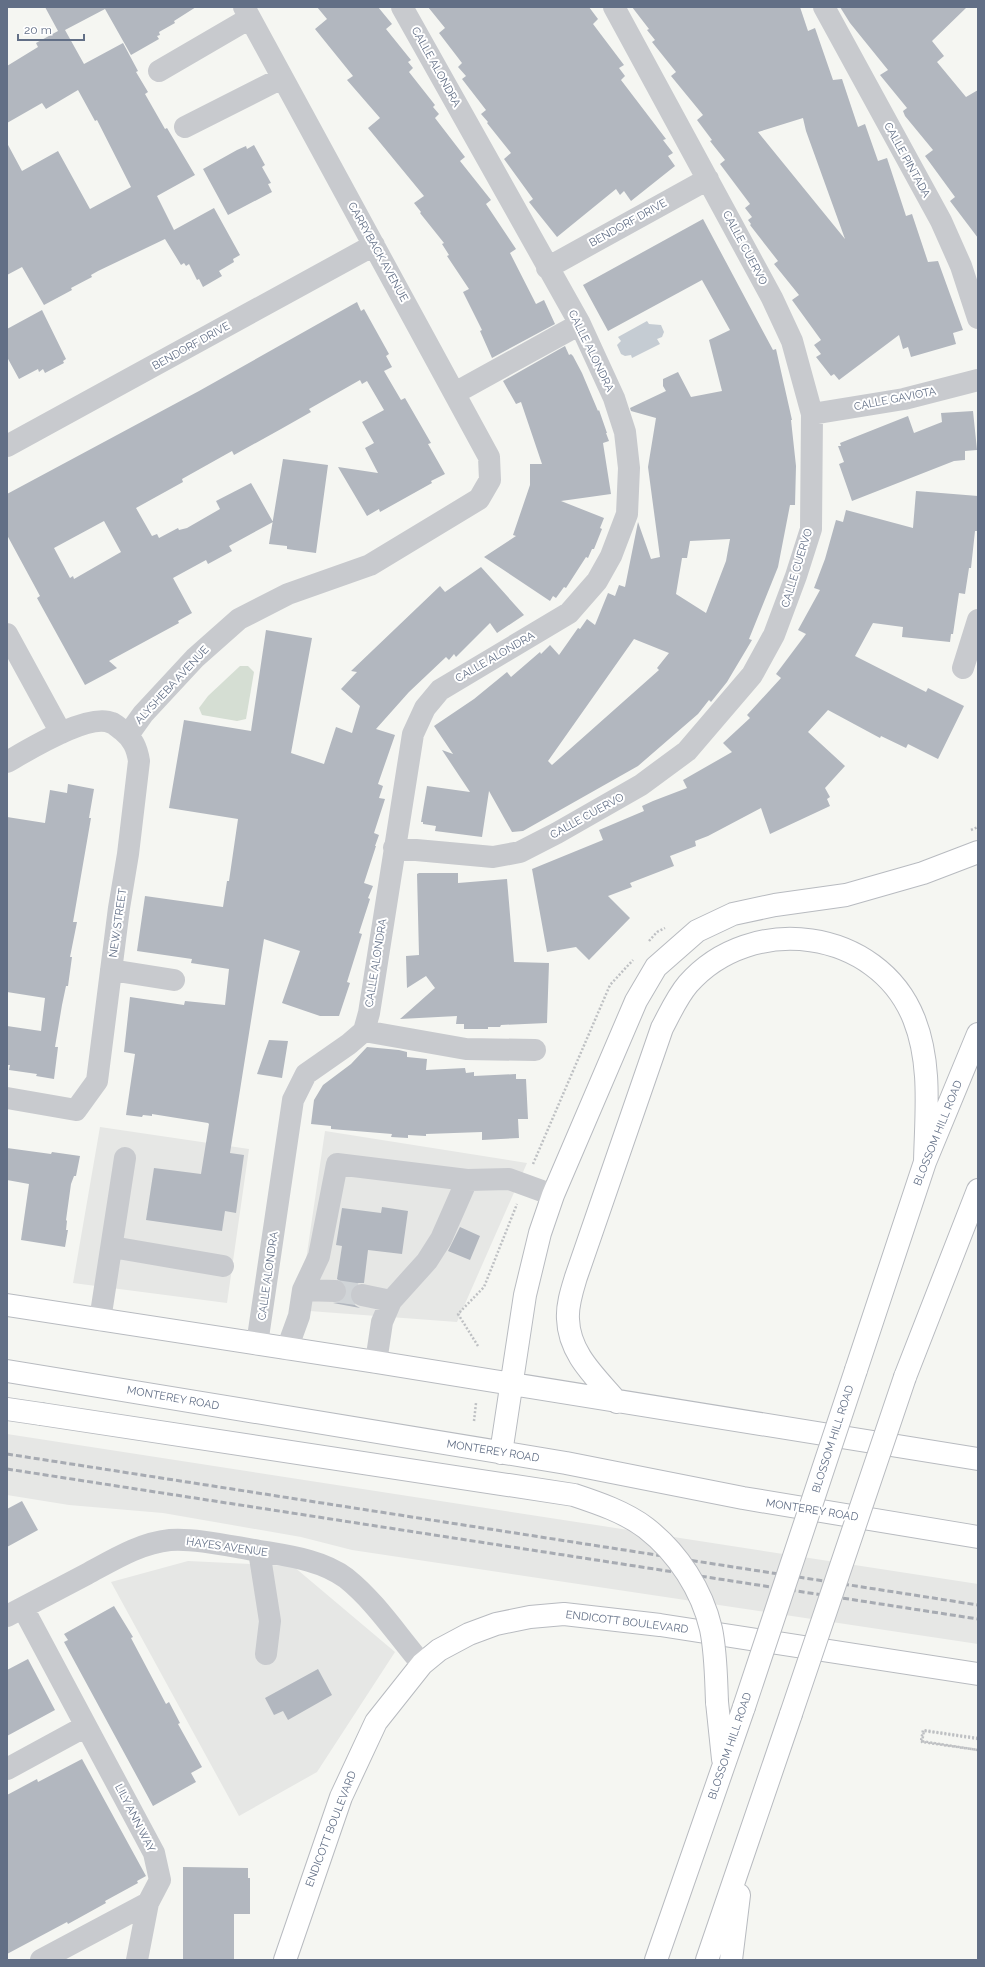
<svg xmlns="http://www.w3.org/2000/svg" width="985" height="1967" viewBox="0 0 985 1967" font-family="Raleway,sans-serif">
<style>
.built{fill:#e6e7e5}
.green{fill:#d5ded3}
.water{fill:#c5ccd3}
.building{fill:#b2b7bf;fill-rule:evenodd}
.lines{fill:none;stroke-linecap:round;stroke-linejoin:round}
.minor-tunnel{stroke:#d0d4d7;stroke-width:22;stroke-dasharray:22 11;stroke-linecap:butt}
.major-casing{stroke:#b8bbc0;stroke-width:24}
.path{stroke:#bec0c3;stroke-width:2.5;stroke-dasharray:2 2;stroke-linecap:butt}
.minor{stroke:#c8cace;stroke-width:22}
.major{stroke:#fff;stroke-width:22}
.rail{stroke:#a7abb2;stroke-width:3;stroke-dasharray:6 3;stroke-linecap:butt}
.major-bridge-casing{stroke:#b8bbc0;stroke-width:24;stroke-linecap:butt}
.path-bridge{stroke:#bec0c3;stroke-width:2.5;stroke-dasharray:2 2;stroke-linecap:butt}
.major-bridge{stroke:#fff;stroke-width:22}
.labels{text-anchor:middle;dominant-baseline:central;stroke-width:4;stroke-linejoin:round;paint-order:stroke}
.street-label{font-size:11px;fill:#626f86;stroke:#fff}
</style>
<rect width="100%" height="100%" fill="#f5f6f2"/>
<!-- built -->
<path class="built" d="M 100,1127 L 249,1149 L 227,1303 L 73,1283 Z
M 325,1131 L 527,1163 L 457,1322 L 296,1310 L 306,1260 Z
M 7,1434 L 978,1584 L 978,1644 L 352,1550 L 301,1537 L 163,1513 L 69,1505 L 7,1495 Z
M 188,1561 L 293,1566 L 395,1652 L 317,1772 L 239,1816 L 111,1582 Z"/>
<!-- green -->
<path class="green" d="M 240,666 L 248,666 L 254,672 L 246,719 L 237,721 L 202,715 L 199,708 L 208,696 Z"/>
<!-- water -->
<path class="water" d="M 647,321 L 649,324 L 661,325 L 664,332 L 662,337 L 657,339 L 660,344 L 632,358 L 631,355 L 625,356 L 621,354 L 617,345 L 621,341 L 618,337 Z"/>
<!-- building -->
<path class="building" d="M 45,7 L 196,7 L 174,21 L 175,23 L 159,32 L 160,35 L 157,36 L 159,39 L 131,55 L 105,9 L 65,30 L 84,64 L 123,43 L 138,71 L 136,72 L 148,92 L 145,94 L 165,129 L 167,128 L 195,175 L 157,196 L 174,230 L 214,208 L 240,255 L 233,259 L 234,262 L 219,271 L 222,276 L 203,287 L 199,279 L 197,280 L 189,264 L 186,266 L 184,263 L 181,265 L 165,239 L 98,271 L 91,275 L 92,277 L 71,288 L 72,290 L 44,305 L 22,267 L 7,275 L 7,143 L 22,171 L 58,151 L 90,209 L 131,187 L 97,120 L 95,121 L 78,90 L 46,109 L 42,103 L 7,123 L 7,66 L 38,47 L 36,43 L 58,31 Z
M 317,7 L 378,7 L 392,24 L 386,29 L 411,60 L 408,62 L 413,68 L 409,72 L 435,105 L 433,107 L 439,114 L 435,118 L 465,157 L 460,161 L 491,200 L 486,204 L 516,249 L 510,253 L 536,304 L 544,300 L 555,324 L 492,358 L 480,331 L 482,330 L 463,292 L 469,289 L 447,256 L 449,255 L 442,244 L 444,243 L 420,213 L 421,212 L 414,203 L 424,196 L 368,128 L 380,118 L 347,80 L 353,76 L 315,29 L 327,19 Z
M 428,7 L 589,7 L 598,19 L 593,24 L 624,65 L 619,68 L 625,76 L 621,80 L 666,139 L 663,140 L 673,153 L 668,156 L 675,166 L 631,201 L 624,191 L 620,195 L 616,189 L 557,237 L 529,202 L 533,199 L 504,159 L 511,153 L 487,123 L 488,122 L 481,114 L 486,110 L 462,79 L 466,76 L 458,67 L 462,63 L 439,33 L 445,28 Z
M 632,7 L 800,7 L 808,31 L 815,28 L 833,80 L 842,79 L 858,127 L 865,124 L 878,161 L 887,158 L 906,216 L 912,214 L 928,262 L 938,261 L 963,330 L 953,333 L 956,344 L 911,357 L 908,347 L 903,349 L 899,335 L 839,380 L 834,374 L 831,376 L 816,357 L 821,354 L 814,345 L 821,340 L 792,300 L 799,295 L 774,264 L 778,261 L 750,225 L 751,224 L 748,220 L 752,217 L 745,208 L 750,204 L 720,164 L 725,160 L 710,141 L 712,140 L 697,120 L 703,115 L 671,76 L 676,72 L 652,42 L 655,40 L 647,30 L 649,29 ZM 803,118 L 806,131 L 845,239 L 758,132 Z
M 840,7 L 967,7 L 932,41 L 944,56 L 937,62 L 966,97 L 978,90 L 978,238 L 950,201 L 955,197 L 925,156 L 933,150 L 905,116 L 903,111 L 907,108 L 880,75 L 888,70 L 850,23 Z
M 254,145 L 265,165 L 262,167 L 271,183 L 268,184 L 272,192 L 228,215 L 203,169 L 237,150 L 246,146 L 247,149 Z
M 703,219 L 773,350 L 776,349 L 792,420 L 791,420 L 796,466 L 795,505 L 790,505 L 778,567 L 749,639 L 752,640 L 727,682 L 711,702 L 709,700 L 698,714 L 638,766 L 523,831 L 512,832 L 489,791 L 482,837 L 435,831 L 436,826 L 423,824 L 423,822 L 421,822 L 427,786 L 470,792 L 442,750 L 453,754 L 434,726 L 474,699 L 507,672 L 511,677 L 540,652 L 541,654 L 550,645 L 559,655 L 578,628 L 580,629 L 587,619 L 595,625 L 608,593 L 615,596 L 619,585 L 625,587 L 638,522 L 651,559 L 660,557 L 648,467 L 656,418 L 631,411 L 630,408 L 666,391 L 663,386 L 663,379 L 678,372 L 691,397 L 722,391 L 709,340 L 730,330 L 702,280 L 608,331 L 583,285 ZM 730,539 L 726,561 L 706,613 L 676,594 L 682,558 L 687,558 L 690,541 ZM 634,639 L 669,653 L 657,668 L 659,670 L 552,765 L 548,761 Z
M 357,302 L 361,311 L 364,309 L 389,354 L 386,356 L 392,367 L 384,371 L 401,400 L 405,398 L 431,443 L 428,444 L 445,474 L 431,481 L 432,483 L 380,512 L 379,509 L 367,516 L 338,467 L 378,473 L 365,448 L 374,443 L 362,422 L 384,410 L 367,381 L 362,384 L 360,380 L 309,409 L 311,412 L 281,429 L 234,455 L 232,451 L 182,479 L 183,482 L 136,508 L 152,536 L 157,534 L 159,538 L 178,528 L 179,530 L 187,528 L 220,509 L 216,501 L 251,483 L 273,522 L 229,546 L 232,551 L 208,564 L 206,560 L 173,578 L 192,613 L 178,621 L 179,623 L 109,661 L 117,668 L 85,685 L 37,598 L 40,596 L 7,535 L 7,494 L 199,391 ZM 104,521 L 121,552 L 74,579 L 73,576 L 70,578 L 54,548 Z
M 42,310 L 66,359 L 63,361 L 64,363 L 45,373 L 43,369 L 39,372 L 38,369 L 19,379 L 7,357 L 7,329 Z
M 565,346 L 569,355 L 571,354 L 573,356 L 582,373 L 598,411 L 599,410 L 607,433 L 606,433 L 609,441 L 603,443 L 611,494 L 561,501 L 604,518 L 600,528 L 602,529 L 594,549 L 592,549 L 588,558 L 586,557 L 566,588 L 564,587 L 556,598 L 553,596 L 550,601 L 484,557 L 516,536 L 513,535 L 530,485 L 530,464 L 542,464 L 521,402 L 516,404 L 503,381 Z
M 973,411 L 977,450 L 965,451 L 965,460 L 954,461 L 852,501 L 839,464 L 844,462 L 838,446 L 841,446 L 840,443 L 908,416 L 914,433 L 942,422 L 941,413 Z
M 283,459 L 328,465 L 316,553 L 287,549 L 287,546 L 269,544 Z
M 916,491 L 978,496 L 977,531 L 975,531 L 971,568 L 969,568 L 965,594 L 959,593 L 953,634 L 951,634 L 950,642 L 902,637 L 903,627 L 873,623 L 855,656 L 926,692 L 928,688 L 964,706 L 938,759 L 908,744 L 906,748 L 881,736 L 880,738 L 828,710 L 808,732 L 845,766 L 825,788 L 830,797 L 827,799 L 830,806 L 770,834 L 761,808 L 708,836 L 695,841 L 696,846 L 670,856 L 674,866 L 630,883 L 632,887 L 608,896 L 630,918 L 589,960 L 576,947 L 547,952 L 532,869 L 603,840 L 599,830 L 644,811 L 642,806 L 653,801 L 687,788 L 683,780 L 732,752 L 723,743 L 750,718 L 747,715 L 781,678 L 776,674 L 806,634 L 798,630 L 820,590 L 814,588 L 825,559 L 836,520 L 843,522 L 846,510 L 913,528 Z
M 481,567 L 524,615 L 497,633 L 490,623 L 456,657 L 454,654 L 449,660 L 446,657 L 409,692 L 376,729 L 395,735 L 378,784 L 383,786 L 379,798 L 385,799 L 374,833 L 379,835 L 375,846 L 376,846 L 364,883 L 373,886 L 368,898 L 370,899 L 359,933 L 362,934 L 347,982 L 350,983 L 339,1016 L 320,1016 L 282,1003 L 300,951 L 264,939 L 230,1153 L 244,1155 L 236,1213 L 225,1211 L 222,1231 L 146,1220 L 154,1168 L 201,1174 L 209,1124 L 208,1123 L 152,1114 L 152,1116 L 143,1115 L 142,1117 L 126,1115 L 135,1054 L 124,1052 L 130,997 L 184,1005 L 185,1001 L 225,1005 L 229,969 L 191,963 L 192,959 L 137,951 L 145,896 L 223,907 L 227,881 L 229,881 L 238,819 L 169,808 L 184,720 L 251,731 L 266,630 L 312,638 L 291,753 L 324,764 L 336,727 L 352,733 L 360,706 L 341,689 L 357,672 L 351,671 L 440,586 L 445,592 Z
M 68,784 L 94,789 L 89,818 L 91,818 L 73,922 L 77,922 L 70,957 L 72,957 L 68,986 L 66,986 L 62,1005 L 55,1047 L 58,1047 L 54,1079 L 36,1076 L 37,1074 L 9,1070 L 10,1065 L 7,1065 L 7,1026 L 41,1031 L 45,998 L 7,992 L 7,817 L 45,823 L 50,790 L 67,793 Z
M 419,873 L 458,873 L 458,883 L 507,879 L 514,962 L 549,963 L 547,1023 L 501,1025 L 500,1027 L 488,1027 L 488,1029 L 464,1029 L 464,1024 L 456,1024 L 457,1016 L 400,1019 L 435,988 L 426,976 L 407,988 L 406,956 L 419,955 L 417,874 Z
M 269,1040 L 288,1041 L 282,1078 L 257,1074 Z
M 367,1047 L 399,1050 L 407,1052 L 407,1057 L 427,1059 L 426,1070 L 465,1068 L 466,1073 L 474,1072 L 474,1076 L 516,1074 L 516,1079 L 526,1079 L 528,1119 L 518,1119 L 519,1138 L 482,1140 L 482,1132 L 426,1134 L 426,1136 L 408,1135 L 408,1138 L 391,1137 L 392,1134 L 331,1129 L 331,1126 L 311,1124 L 314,1100 L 323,1085 L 351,1064 Z
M 7,1148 L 51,1154 L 52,1152 L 80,1156 L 76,1176 L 74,1176 L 71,1184 L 66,1220 L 67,1221 L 66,1230 L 68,1230 L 65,1247 L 21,1240 L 29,1184 L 7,1180 Z
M 382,1207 L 408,1211 L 402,1254 L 368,1250 L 364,1283 L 358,1283 L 353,1286 L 350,1293 L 350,1299 L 353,1304 L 360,1308 L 333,1303 L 341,1302 L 346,1297 L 347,1292 L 346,1285 L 337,1279 L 342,1246 L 336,1245 L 342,1208 L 381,1213 Z
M 460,1227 L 480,1236 L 470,1260 L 448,1251 Z
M 22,1501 L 38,1530 L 7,1547 L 7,1509 Z
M 114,1606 L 133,1637 L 131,1638 L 166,1704 L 169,1702 L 180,1723 L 178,1724 L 202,1767 L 191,1773 L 196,1782 L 153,1806 L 64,1642 L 68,1640 L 64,1634 Z
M 28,1659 L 55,1710 L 7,1736 L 7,1670 Z
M 318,1669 L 332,1695 L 288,1720 L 283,1711 L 274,1715 L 265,1698 Z
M 82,1759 L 146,1876 L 137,1881 L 138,1883 L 105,1901 L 106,1903 L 68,1924 L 67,1922 L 7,1954 L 7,1795 L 37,1779 L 38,1782 Z
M 183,1867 L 248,1868 L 248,1878 L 250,1878 L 250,1914 L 234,1914 L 234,1960 L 183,1960 Z"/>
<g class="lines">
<!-- minor-tunnel -->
<path class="minor-tunnel" d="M 335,1291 L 362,1295"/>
<!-- major casing -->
<g class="major-casing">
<path id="major" d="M 7,1305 L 376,1362 L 978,1459
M 856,1370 L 925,1162 L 978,1034
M 7,1371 L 566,1463 L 743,1498 L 978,1537
M 905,1377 L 978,1190
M 617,1402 C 596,1377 569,1354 568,1319 C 567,1305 572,1290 576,1277 L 662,1028 C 670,1013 677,997 688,984 C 751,912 878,928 914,1019 C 932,1064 926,1114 925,1162
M 7,1409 L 41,1414
M 501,1453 L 525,1295 L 540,1233 L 553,1195 L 636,1001 L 656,967 L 697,931 L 733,914 L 775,905 L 846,895 L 923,873 L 978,852
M 717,1702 L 723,1759
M 285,1960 L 341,1797 L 376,1722 L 422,1664 L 439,1650 L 469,1634 L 496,1624 L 530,1617 L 564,1614 L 660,1625 L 978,1674
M 656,1960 L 744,1707
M 707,1960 L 791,1714
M 731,1960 L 739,1895"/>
</g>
<!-- path -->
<path class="path" d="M 971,830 L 978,827
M 649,941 L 657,932 L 665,928
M 533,1164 L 610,985 L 633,960
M 478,1346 L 458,1314 L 484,1287 L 517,1204
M 474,1421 L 476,1403
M 978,1739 L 924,1731 L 922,1742 L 978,1750"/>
<!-- minor -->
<path class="minor" d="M 824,7 L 941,221 L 961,266 L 978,318
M 159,71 L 250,18
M 185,127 L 282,78
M 547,268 L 708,179
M 455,393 L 580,324
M 812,414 L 904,399 L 978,380
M 7,446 L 374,245
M 7,634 L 61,733
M 963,668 L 978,620
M 128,735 L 143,714 L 195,658 L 239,619 L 288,594 L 370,565 L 479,499 L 490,480 L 489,457 L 244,7
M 7,762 C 28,750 89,712 112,723 C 115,724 119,728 122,730 C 133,739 137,748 139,761 L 128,854 L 119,908 L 97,1081 L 76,1110 L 7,1098
M 394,848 L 493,857 L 520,852 L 557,833 L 641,785 L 687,751 L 752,675 L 774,635 L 796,576 L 811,529 L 812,414 L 792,341 L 772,298 L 614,7
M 111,970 L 174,980
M 364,1031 L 466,1049 L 535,1050
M 112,1247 L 223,1266
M 303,1290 L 335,1291
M 362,1295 L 391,1301
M 100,1320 L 125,1158
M 257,1344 L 293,1100 L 306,1074 L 349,1044 L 364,1031 L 369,1013 L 413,734 L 425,708 L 440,690 L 569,613 L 597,581 L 611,556 L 627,514 L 629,468 L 625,432 L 614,398 L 580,324 L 402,7
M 287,1349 L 299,1316 L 303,1290 L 319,1256 L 337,1164 L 467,1180 L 509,1179 L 553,1195
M 376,1362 L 382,1322 L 391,1301 L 427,1261 L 441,1239 L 467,1180
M 259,1551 L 270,1621 L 266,1654
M 23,1608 L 86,1726
M 7,1616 C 34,1602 60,1588 87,1574 C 113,1560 140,1543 170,1540 C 196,1538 234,1547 260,1551 C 289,1556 322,1560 346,1578 C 376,1602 397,1635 422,1664
M 7,1769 L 86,1726 L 154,1853 L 160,1880 L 148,1903 L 137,1960
M 41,1960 L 148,1903"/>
<!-- major -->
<use href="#major" class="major"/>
<!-- rail -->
<path class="rail" d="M 7,1454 L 978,1605
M 7,1469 L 978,1619"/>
<!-- major-bridge casing -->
<g class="major-bridge-casing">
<path id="major-bridge" d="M 41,1414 L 574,1495 C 598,1503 625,1512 646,1528 C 678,1553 702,1590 711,1629 C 716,1653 716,1678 717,1702
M 744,1707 L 856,1370
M 791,1714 L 905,1377"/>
</g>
<!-- path-bridge -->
<path class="path-bridge" d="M 978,1738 L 923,1730 L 921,1741 L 978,1750"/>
<!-- major-bridge -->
<use href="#major-bridge" class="major-bridge"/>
</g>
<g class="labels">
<!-- street labels -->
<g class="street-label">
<text transform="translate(436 67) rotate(61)">CALLE ALONDRA</text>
<text transform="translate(907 160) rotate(61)">CALLE PINTADA</text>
<text transform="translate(628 223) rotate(-29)">BENDORF DRIVE</text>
<text transform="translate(745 248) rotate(62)">CALLE CUERVO</text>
<text transform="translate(378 252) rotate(61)">CARRYBACK AVENUE</text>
<text transform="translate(191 346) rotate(-29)">BENDORF DRIVE</text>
<text transform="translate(591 351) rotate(64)">CALLE ALONDRA</text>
<text transform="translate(895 399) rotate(-11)">CALLE GAVIOTA</text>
<text transform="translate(797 568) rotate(-73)">CALLE CUERVO</text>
<text transform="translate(495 657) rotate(-30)">CALLE ALONDRA</text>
<text transform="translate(172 685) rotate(-47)">ALYSHEBA AVENUE</text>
<text transform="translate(587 816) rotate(-29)">CALLE CUERVO</text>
<text transform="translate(118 923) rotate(-82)">NEW STREET</text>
<text transform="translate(376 963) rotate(-81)">CALLE ALONDRA</text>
<text transform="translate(938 1133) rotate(-68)">BLOSSOM HILL ROAD</text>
<text transform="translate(268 1276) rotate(-82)">CALLE ALONDRA</text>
<text transform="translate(173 1398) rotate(10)">MONTEREY ROAD</text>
<text transform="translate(833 1439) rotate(-72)">BLOSSOM HILL ROAD</text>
<text transform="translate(493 1451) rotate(9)">MONTEREY ROAD</text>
<text transform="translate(812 1510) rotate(9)">MONTEREY ROAD</text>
<text transform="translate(227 1547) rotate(8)">HAYES AVENUE</text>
<text transform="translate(627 1622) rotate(7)">ENDICOTT BOULEVARD</text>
<text transform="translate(730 1746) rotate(-71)">BLOSSOM HILL ROAD</text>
<text transform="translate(135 1818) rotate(63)">LILY ANN WAY</text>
<text transform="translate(331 1829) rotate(-69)">ENDICOTT BOULEVARD</text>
</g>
</g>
<!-- border -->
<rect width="985" height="1967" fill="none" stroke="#626f86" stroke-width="16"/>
<!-- scale -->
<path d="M18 34v6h66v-6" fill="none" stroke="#626f86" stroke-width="2"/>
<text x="24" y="34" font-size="12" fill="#626f86" stroke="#ffffff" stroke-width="3" paint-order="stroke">20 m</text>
</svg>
